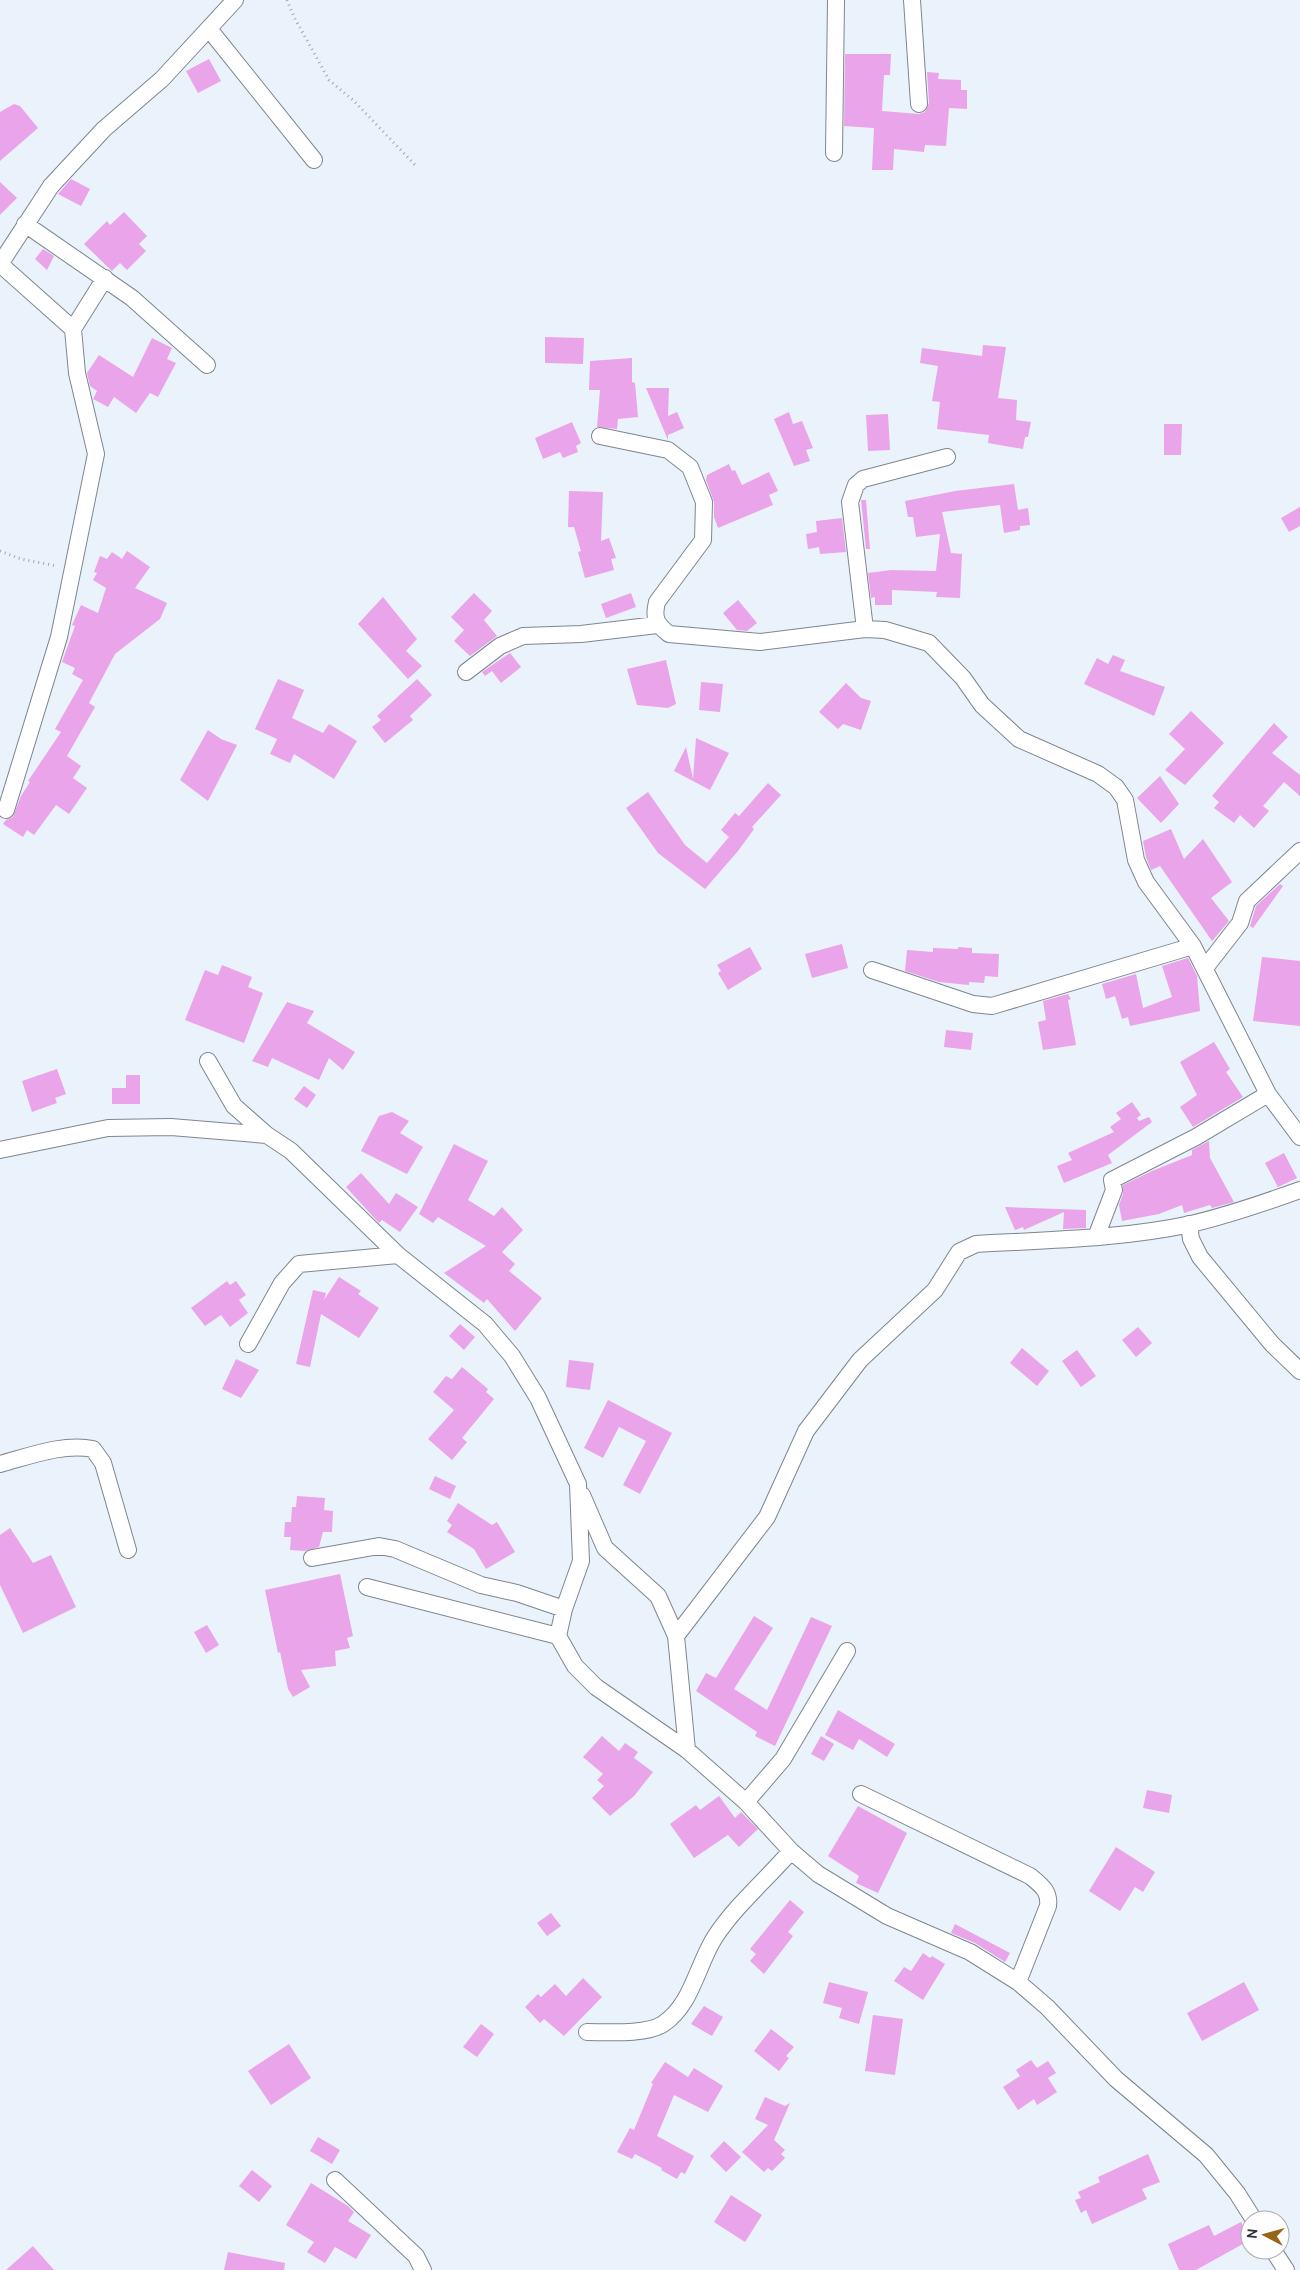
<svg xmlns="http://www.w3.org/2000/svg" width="1300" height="2270" viewBox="0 0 1300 2270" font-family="Cabin,sans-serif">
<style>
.building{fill:#eaa4e9}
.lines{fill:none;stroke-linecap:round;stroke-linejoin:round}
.street-casing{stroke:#7f868e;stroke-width:18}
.path{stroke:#a1a7ad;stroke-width:3;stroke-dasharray:1 4;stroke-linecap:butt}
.street{stroke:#fff;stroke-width:16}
</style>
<rect width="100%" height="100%" fill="#eaf2fb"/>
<!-- building -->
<path class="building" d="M 845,54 L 891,54 L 890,75 L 884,75 L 882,111 L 919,114 L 925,112 L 929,103 L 927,72 L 939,73 L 938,79 L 961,80 L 961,90 L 967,90 L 967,109 L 949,108 L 946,146 L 925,145 L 924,152 L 894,149 L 893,170 L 872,170 L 874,128 L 844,126 Z
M 209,59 L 221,81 L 198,93 L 186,71 Z
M 14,104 L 20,106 L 38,128 L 0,161 L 0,112 Z
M 71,179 L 90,189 L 81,206 L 58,194 Z
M 0,182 L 17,198 L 0,215 Z
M 124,212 L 147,236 L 139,244 L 146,251 L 127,270 L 120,263 L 112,271 L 84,244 L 107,221 L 110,225 Z
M 43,249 L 54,256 L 47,270 L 35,259 Z
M 545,337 L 584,338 L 583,364 L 545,363 Z
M 152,338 L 172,348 L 167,359 L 176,363 L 158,397 L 150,393 L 136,413 L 114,397 L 108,407 L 93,399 L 97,391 L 90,386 L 87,373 L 99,355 L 133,377 Z
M 983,345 L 1006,347 L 998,398 L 1017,400 L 1016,420 L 1031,422 L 1028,437 L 1025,437 L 1023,449 L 988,443 L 989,435 L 937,429 L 940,402 L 932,401 L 938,366 L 920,363 L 922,348 L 982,356 Z
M 632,358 L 632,382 L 635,383 L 638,417 L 618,419 L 617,429 L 597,427 L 600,390 L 589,390 L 590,361 Z
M 646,388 L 669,388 L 668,416 L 677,412 L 684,428 L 668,435 L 668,440 Z
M 789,412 L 793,424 L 802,421 L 813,448 L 806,450 L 810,461 L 794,466 L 774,419 Z
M 888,414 L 890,450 L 868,451 L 866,415 Z
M 572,422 L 581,443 L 576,446 L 578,452 L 563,458 L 560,452 L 543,459 L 535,438 Z
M 1164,424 L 1182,424 L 1181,455 L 1164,455 Z
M 729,464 L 732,471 L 735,470 L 742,485 L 769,472 L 778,491 L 769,495 L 773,505 L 718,528 L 714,517 L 714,502 L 706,480 L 707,475 Z
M 1014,484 L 1018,510 L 1028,508 L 1030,525 L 1020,526 L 1020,530 L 1004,533 L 1000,505 L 942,512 L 951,553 L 962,554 L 960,598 L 936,597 L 937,592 L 892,590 L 892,605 L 875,605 L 875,597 L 871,598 L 868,573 L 891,570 L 936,571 L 940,534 L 916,537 L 913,517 L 908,517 L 905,501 L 955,491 Z
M 569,491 L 603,492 L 601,541 L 609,538 L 616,558 L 611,559 L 614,570 L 585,578 L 578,552 L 581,551 L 574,527 L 568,527 Z
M 861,500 L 866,500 L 870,549 L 866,549 Z
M 1300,507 L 1300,526 L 1289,532 L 1281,518 Z
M 842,518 L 846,552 L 820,554 L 819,547 L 808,549 L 806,534 L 817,532 L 816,521 Z
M 127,551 L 150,567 L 135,588 L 167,603 L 160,619 L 115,654 L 89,703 L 95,707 L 67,756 L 81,766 L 73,778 L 87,788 L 69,814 L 56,805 L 34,835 L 27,830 L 23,837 L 3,824 L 6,820 L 13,817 L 21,796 L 30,782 L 28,781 L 61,732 L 55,729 L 83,680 L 72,674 L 75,668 L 62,662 L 75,626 L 72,625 L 81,605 L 98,613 L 106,588 L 93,580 L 97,573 L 94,572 L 100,556 L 107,559 L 112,552 L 122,559 Z
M 474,593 L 492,611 L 484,620 L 497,636 L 470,656 L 454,641 L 464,630 L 451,617 Z
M 631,593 L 636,607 L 606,618 L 601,604 Z
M 383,597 L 417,639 L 406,651 L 422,666 L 408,679 L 358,624 Z
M 738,600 L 757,623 L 747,631 L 737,630 L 723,613 Z
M 510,653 L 521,667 L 501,683 L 492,671 L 485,676 L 482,672 Z
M 1113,655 L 1125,660 L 1120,671 L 1165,687 L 1154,716 L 1084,684 L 1097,658 L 1108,664 Z
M 666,660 L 676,704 L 668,708 L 637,705 L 627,669 Z
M 278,679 L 304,690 L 292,718 L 323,733 L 329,724 L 357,741 L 334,779 L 294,754 L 290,763 L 270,754 L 277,739 L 255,729 Z
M 417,679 L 432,695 L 410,716 L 413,720 L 385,743 L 372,727 L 381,720 L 377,716 Z
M 701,682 L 723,684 L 720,712 L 699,710 Z
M 846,683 L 861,698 L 871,701 L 861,730 L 843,724 L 838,729 L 819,712 Z
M 1191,711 L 1224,743 L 1185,785 L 1165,770 L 1185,749 L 1169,734 Z
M 1274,723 L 1288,737 L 1272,753 L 1300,775 L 1300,796 L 1284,782 L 1263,806 L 1269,811 L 1254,828 L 1240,815 L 1234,823 L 1214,808 L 1219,802 L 1212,796 Z
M 208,730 L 221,739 L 237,745 L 208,801 L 180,780 Z
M 696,738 L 729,753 L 710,790 L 674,771 L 686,747 L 693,779 Z
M 1160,776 L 1179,804 L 1161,823 L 1137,798 Z
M 768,783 L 781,795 L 752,827 L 754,829 L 738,851 L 705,889 L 658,853 L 626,808 L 648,792 L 685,845 L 707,863 L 729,837 L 721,830 L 735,813 L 739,816 Z
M 1171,829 L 1184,859 L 1203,839 L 1232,882 L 1211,898 L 1229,921 L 1212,941 L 1160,866 L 1151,870 L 1146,857 L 1143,841 Z
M 1280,884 L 1283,886 L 1253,928 L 1250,926 L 1256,906 Z
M 842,944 L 848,968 L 812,978 L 805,954 Z
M 750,947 L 762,969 L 728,990 L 718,973 L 721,971 L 717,965 Z
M 958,947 L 972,948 L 972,953 L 999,954 L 998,977 L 985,976 L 984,983 L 969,982 L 969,985 L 939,982 L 905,971 L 907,950 L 933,952 L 933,948 L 958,949 Z
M 1262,957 L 1300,961 L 1300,1026 L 1253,1021 Z
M 1188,958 L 1197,976 L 1200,1011 L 1130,1026 L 1128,1017 L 1122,1019 L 1115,996 L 1106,999 L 1102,984 L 1136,974 L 1143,1008 L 1172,997 L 1162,966 Z
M 222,965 L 252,977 L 248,987 L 263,993 L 244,1043 L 185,1020 L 205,970 L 218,975 Z
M 1068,994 L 1071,999 L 1068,1000 L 1076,1045 L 1043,1050 L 1038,1022 L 1046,1020 L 1043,1001 Z
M 287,1002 L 314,1011 L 307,1023 L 355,1052 L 343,1070 L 329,1058 L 319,1080 L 272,1058 L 268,1067 L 252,1061 Z
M 946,1030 L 973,1033 L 971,1050 L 944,1047 Z
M 1214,1042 L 1230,1069 L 1226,1072 L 1243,1097 L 1193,1127 L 1180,1107 L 1197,1095 L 1180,1062 Z
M 57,1069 L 66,1094 L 55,1098 L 57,1103 L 32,1112 L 22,1081 Z
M 126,1075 L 140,1075 L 140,1104 L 112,1104 L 112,1088 L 126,1088 Z
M 304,1086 L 316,1095 L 307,1108 L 294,1099 Z
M 1132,1102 L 1141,1115 L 1137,1118 L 1139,1121 L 1149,1117 L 1152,1122 L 1108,1155 L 1112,1163 L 1064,1183 L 1057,1166 L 1072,1160 L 1068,1153 L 1114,1132 L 1110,1127 L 1121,1119 L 1116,1113 Z
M 392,1112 L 409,1121 L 400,1133 L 423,1147 L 407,1174 L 361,1151 L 379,1116 Z
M 1209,1141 L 1210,1158 L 1234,1202 L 1212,1208 L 1210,1205 L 1184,1213 L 1182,1205 L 1159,1214 L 1122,1221 L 1119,1205 L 1123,1194 L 1123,1185 L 1152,1171 L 1192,1155 L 1192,1150 Z
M 454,1144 L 488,1161 L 468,1200 L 494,1216 L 502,1207 L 523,1230 L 502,1252 L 515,1264 L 509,1271 L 542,1298 L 515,1331 L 487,1299 L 484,1303 L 444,1273 L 486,1246 L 438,1217 L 433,1223 L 419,1214 Z
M 1284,1153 L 1297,1178 L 1278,1187 L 1265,1163 Z
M 361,1173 L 389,1204 L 396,1193 L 418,1207 L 400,1232 L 382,1220 L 379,1223 L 346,1187 Z
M 1005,1207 L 1086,1210 L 1086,1228 L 1063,1229 L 1064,1212 L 1024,1230 L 1023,1227 L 1015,1230 Z
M 339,1277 L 361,1291 L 358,1294 L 379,1308 L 359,1338 L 321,1314 L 310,1367 L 296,1364 L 313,1290 L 326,1293 L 324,1300 Z
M 227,1281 L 230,1285 L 236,1281 L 246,1295 L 239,1300 L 248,1313 L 230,1327 L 221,1315 L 205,1326 L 191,1308 Z
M 460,1324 L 475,1337 L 464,1350 L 449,1336 Z
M 1138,1327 L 1152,1343 L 1136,1357 L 1122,1340 Z
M 1022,1348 L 1049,1371 L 1037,1386 L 1010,1363 Z
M 1077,1350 L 1096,1376 L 1081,1387 L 1062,1361 Z
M 236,1359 L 259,1370 L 241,1398 L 222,1389 Z
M 569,1360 L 594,1363 L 590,1390 L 566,1387 Z
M 462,1367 L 488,1389 L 486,1392 L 494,1399 L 462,1438 L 467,1442 L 452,1460 L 428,1439 L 454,1410 L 433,1392 L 446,1376 L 452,1379 Z
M 608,1400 L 672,1433 L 640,1494 L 623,1485 L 646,1441 L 619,1427 L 603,1458 L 584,1448 Z
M 435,1476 L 456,1486 L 450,1499 L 429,1489 Z
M 297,1496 L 325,1498 L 324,1510 L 333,1511 L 332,1532 L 323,1532 L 319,1547 L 305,1551 L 290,1550 L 291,1537 L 284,1537 L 285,1522 L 291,1522 L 292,1507 L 296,1507 Z
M 458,1503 L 492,1525 L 497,1522 L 515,1552 L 486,1569 L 474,1549 L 447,1532 L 452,1525 L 447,1521 Z
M 10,1528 L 33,1563 L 51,1555 L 76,1607 L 23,1633 L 0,1585 L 0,1535 Z
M 340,1574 L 353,1636 L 347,1638 L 350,1648 L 335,1651 L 336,1666 L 301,1670 L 310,1687 L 293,1697 L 288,1689 L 280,1652 L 278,1653 L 265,1590 Z
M 754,1616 L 773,1628 L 734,1689 L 767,1710 L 811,1617 L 832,1626 L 775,1746 L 755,1736 L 757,1732 L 696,1691 L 706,1673 L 716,1678 Z
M 207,1625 L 219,1645 L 206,1653 L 194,1632 Z
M 838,1710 L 895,1744 L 887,1757 L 859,1739 L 853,1750 L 825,1735 Z
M 602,1736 L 619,1751 L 625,1743 L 638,1752 L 634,1758 L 653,1772 L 634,1796 L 610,1816 L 592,1798 L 604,1786 L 597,1780 L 603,1774 L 583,1757 Z
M 821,1736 L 834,1744 L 824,1761 L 811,1754 Z
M 1147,1790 L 1172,1795 L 1169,1813 L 1143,1808 Z
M 719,1796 L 735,1818 L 741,1812 L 758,1829 L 739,1847 L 728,1835 L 694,1858 L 670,1824 L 696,1805 L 700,1810 Z
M 858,1806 L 907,1833 L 878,1893 L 856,1883 L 859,1876 L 828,1856 Z
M 1116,1847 L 1155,1872 L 1143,1892 L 1135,1887 L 1120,1911 L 1089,1891 Z
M 790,1900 L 804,1912 L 788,1932 L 793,1936 L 764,1974 L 750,1961 L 756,1954 L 750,1949 Z
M 551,1913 L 561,1926 L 547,1936 L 537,1923 Z
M 955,1924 L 1010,1953 L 1005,1962 L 975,1943 L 951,1933 Z
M 923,1953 L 930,1958 L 932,1956 L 945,1964 L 923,2000 L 894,1981 L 904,1967 L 911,1971 Z
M 583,1978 L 602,1997 L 564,2036 L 544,2019 L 540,2023 L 525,2007 L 538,1994 L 541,1997 L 555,1984 L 566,1996 Z
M 829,1982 L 868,1992 L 859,2024 L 839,2018 L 842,2008 L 823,2003 Z
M 1244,1982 L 1259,2010 L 1202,2041 L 1187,2013 Z
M 704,2006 L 723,2017 L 712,2036 L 691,2024 Z
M 873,2015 L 903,2019 L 895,2075 L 865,2071 Z
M 481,2024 L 494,2034 L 477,2057 L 463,2047 Z
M 771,2029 L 794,2047 L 786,2056 L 789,2058 L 779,2071 L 754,2051 Z
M 289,2044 L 311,2078 L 271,2105 L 248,2071 Z
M 1031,2060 L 1037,2068 L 1048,2061 L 1056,2073 L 1048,2078 L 1057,2092 L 1037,2105 L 1034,2099 L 1018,2110 L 1003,2087 L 1020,2076 L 1016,2070 Z
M 665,2062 L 688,2077 L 694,2068 L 723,2086 L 708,2112 L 674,2095 L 657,2136 L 694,2156 L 685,2174 L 681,2172 L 677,2179 L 661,2170 L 662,2168 L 635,2154 L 632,2159 L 617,2152 L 630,2128 L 634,2130 L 653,2084 L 651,2083 Z
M 765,2097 L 785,2106 L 790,2103 L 774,2140 L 785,2150 L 781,2154 L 785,2158 L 772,2171 L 768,2168 L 764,2172 L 742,2152 L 768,2125 L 755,2119 Z
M 318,2137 L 340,2150 L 332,2164 L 310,2151 Z
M 724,2141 L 741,2157 L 726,2172 L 710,2156 Z
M 1148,2154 L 1160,2182 L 1142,2189 L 1147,2199 L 1092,2224 L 1086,2210 L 1081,2213 L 1075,2200 L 1081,2198 L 1078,2192 L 1100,2182 L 1098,2177 Z
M 252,2170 L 272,2186 L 259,2202 L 239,2186 Z
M 311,2183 L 348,2206 L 354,2212 L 348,2221 L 371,2235 L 356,2259 L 335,2247 L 325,2263 L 307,2252 L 314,2242 L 286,2225 Z
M 731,2195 L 762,2215 L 745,2242 L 714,2222 Z
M 1241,2222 L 1250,2240 L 1196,2270 L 1179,2270 L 1168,2244 L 1209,2225 L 1214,2236 Z
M 33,2246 L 54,2270 L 6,2270 Z
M 228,2252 L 285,2263 L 284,2270 L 224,2270 Z"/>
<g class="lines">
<!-- street casing -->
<g class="street-casing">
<path id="street" d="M 912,0 L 919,104
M 209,29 L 314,160
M 834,153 L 836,0
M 25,224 L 132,298 L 207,365
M 0,264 L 73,329 L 77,373 L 96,454 L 59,637 L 6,810
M 0,264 L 51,186 L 104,129 L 162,79 L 235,0
M 73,329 L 105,278
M 600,436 L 668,450 L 690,467 L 704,502 L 703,540 L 657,602 C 653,618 656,624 669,634 L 760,642 L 865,629 L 885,630 L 929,643 L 963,678 L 982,705 L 1019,739 L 1098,774 L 1116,787 L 1125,800 L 1136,860 L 1146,882 L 1193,946 L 1268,1094 L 1300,1137
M 865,629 L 850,502 L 856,485 L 863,479 L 947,457
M 466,672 L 500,646 L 523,636 L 581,634 L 657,625
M 1205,968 L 1240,923 L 1247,901 L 1300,851
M 872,970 L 973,1004 L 992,1006 L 1193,946
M 208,1061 L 234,1106 L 267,1135
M 0,1150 L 108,1128 L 171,1127 L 267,1135 L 291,1151 L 398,1255 L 485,1324 L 512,1356 L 538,1398 L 578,1484 L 581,1561 L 564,1609 L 558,1636 L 575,1666 L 596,1687 L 687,1750 L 746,1802 L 791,1851 L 818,1874 L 887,1916 L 970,1952 L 1018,1982 L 1047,2007 L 1116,2079 L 1206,2155 L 1237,2193 L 1254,2220
M 1189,1224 L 1191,1239 L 1200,1257 L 1272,1344 L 1300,1371
M 1096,1237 L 1114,1190 L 1112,1180 L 1196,1137 L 1268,1094
M 248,1344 L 282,1283 L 299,1264 L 398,1255
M 0,1464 C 30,1456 63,1443 93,1449 L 103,1463 L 128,1550
M 582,1495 L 605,1548 L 658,1596 L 676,1636 L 687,1750
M 312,1558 L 379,1546 L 395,1549 L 481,1585 L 517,1593 L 564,1609
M 367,1587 L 558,1636
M 676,1636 L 767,1517 L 806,1431 L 860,1360 L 935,1290 L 959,1252 L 976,1244 C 1048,1240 1121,1239 1191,1224 C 1229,1215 1264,1203 1300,1190
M 861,1794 L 1030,1876 C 1041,1885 1050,1891 1048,1906 L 1018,1982
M 746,1802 L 783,1759 L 847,1651
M 587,2032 C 607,2032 646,2035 663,2024 C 692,2005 697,1965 715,1937 C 736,1905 766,1880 791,1851
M 335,2180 L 416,2256 L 423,2270
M 1273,2250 L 1286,2270"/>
</g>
<!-- path -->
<path class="path" d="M 287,0 L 294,17 L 329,80 L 354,101 L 416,166
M 0,551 L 21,559 L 57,566"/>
<!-- street -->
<use href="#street" class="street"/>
</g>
<!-- north arrow -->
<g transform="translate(1265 2235) rotate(276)"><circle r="24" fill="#fefefe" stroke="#abacae"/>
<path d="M0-4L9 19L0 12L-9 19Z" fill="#966517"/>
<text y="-8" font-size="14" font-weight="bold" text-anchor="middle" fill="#2f3235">N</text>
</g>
</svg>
